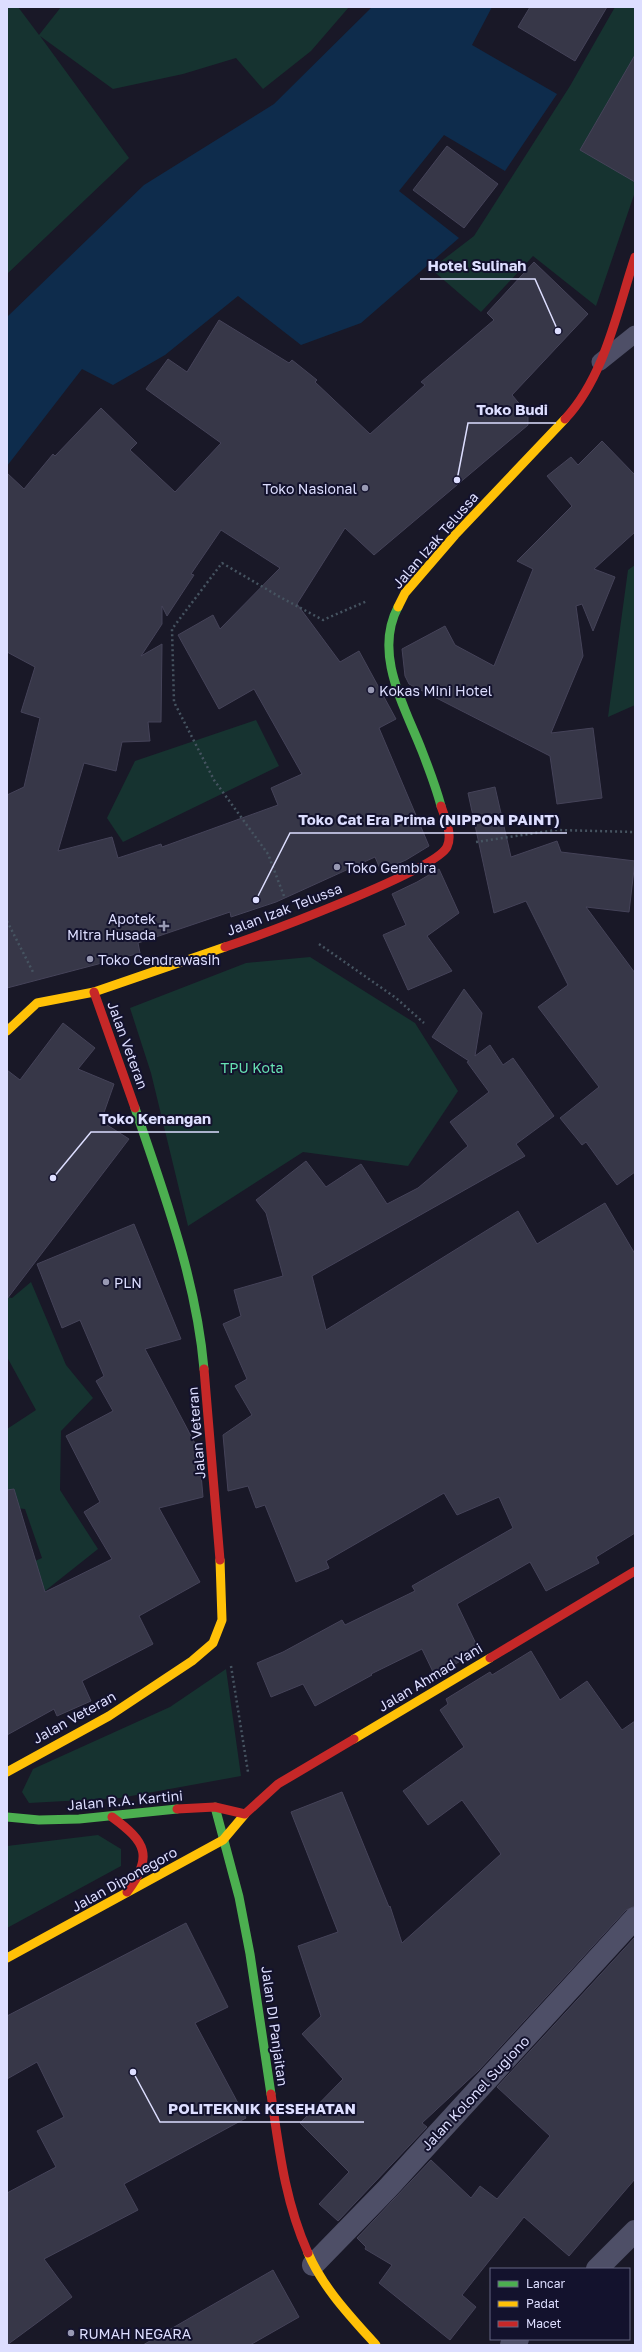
<svg xmlns="http://www.w3.org/2000/svg" width="642" height="2352" viewBox="0 0 642 2352" font-family="'Golos Text',sans-serif">
<style>
.green{fill:#163330}
.water{fill:#0e2c4c}
.building{fill:#373748;stroke:#454359;fill-rule:evenodd}
.lines{fill:none;stroke-linecap:round;stroke-linejoin:round}
.path{stroke:#465461;stroke-width:2.5;stroke-dasharray:2 3;stroke-linecap:butt}
.lane{stroke:#4e4f67;stroke-width:17}
.street{stroke:#4e4f67;stroke-width:22}
.fast{stroke:#4caf50;stroke-width:9}
.slow{stroke:#ffc107;stroke-width:9}
.jam{stroke:#c62828;stroke-width:9}
.poi-dot{fill:#9899b3;stroke:#13122d;stroke-width:1.5}
.labels{text-anchor:middle;dominant-baseline:central;stroke-width:4;stroke-linejoin:round;paint-order:stroke}
.poi-label{font-size:14px;fill:#dddeff;stroke:#13122d;text-anchor:start}
.street-label{font-size:14px;fill:#dddeff;stroke:#13122d}
.park-label{font-size:14px;fill:#67e2b3;stroke:#13122d}
.leader{fill:none;stroke:#dddeff;stroke-width:1.5}
.callout-dot{fill:#dddeff;stroke:#13122d;stroke-width:1.5}
.callout-label{font-size:15px;text-anchor:middle;font-weight:bold;fill:#dddeff;stroke:#13122d;stroke-width:4;stroke-linejoin:round;paint-order:stroke}
</style>
<rect width="100%" height="100%" fill="#191827"/>
<!-- green -->
<path class="green" d="M 7,7 L 18,7 L 39,35 L 61,7 L 349,7 L 311,51 L 263,89 L 236,58 L 183,74 L 113,89 L 40,36 L 129,158 L 7,274 Z
M 615,7 L 635,7 L 635,192 L 596,306 L 533,256 L 481,312 L 431,269 L 474,236 L 570,86 Z
M 635,565 L 635,705 L 608,717 L 628,570 Z
M 256,720 L 279,766 L 123,842 L 107,818 L 135,761 Z
M 310,957 L 415,1023 L 458,1091 L 408,1166 L 303,1152 L 188,1226 L 151,1073 L 130,1008 L 246,963 Z
M 31,1282 L 66,1365 L 93,1398 L 61,1431 L 60,1490 L 98,1549 L 40,1595 L 7,1573 L 42,1558 L 25,1509 L 7,1507 L 7,1429 L 36,1410 L 7,1357 L 7,1297 L 12,1298 Z
M 226,1669 L 241,1776 L 120,1798 L 29,1803 L 22,1792 L 33,1769 L 170,1707 Z
M 98,1835 L 121,1849 L 121,1866 L 7,1928 L 7,1846 Z"/>
<!-- water -->
<path class="water" d="M 372,7 L 492,7 L 472,45 L 557,94 L 505,171 L 444,135 L 399,191 L 459,238 L 361,323 L 301,345 L 238,296 L 165,355 L 113,385 L 82,369 L 7,466 L 7,317 L 144,185 L 274,104 Z"/>
<!-- building -->
<path class="building" d="M 530,7 L 607,7 L 575,61 L 518,27 Z
M 635,55 L 635,182 L 580,150 Z
M 447,146 L 498,184 L 464,228 L 413,190 Z
M 534,262 L 588,314 L 512,395 L 528,414 L 528,425 L 374,555 L 345,528 L 297,604 L 340,662 L 359,651 L 396,719 L 379,728 L 429,846 L 406,860 L 381,871 L 375,857 L 276,902 L 231,917 L 230,912 L 138,943 L 140,953 L 7,988 L 7,795 L 24,787 L 40,718 L 21,712 L 35,667 L 7,652 L 7,473 L 24,489 L 53,454 L 55,456 L 101,408 L 137,443 L 130,450 L 175,492 L 221,443 L 146,389 L 168,359 L 187,372 L 219,320 L 289,363 L 292,360 L 317,380 L 315,382 L 370,434 L 425,385 L 421,382 L 494,320 L 487,313 ZM 221,530 L 280,568 L 220,629 L 213,615 L 178,635 L 219,709 L 254,689 L 302,774 L 271,788 L 278,805 L 162,847 L 161,844 L 118,858 L 112,837 L 58,851 L 84,763 L 116,771 L 122,742 L 150,741 L 148,722 L 161,722 L 162,644 L 141,656 L 162,624 L 162,606 L 167,616 L 194,575 L 191,574 Z
M 602,441 L 635,475 L 635,532 L 594,569 L 615,577 L 593,631 L 582,604 L 576,606 L 583,656 L 551,733 L 593,728 L 602,798 L 557,804 L 550,756 L 409,684 L 405,676 L 402,649 L 445,626 L 455,645 L 494,666 L 533,569 L 517,561 L 572,506 L 547,476 L 571,457 L 578,465 Z
M 495,787 L 511,857 L 557,841 L 561,852 L 635,861 L 629,912 L 586,907 L 635,973 L 635,1172 L 617,1185 L 586,1142 L 582,1145 L 560,1118 L 599,1087 L 538,1007 L 568,985 L 526,901 L 494,913 L 468,793 Z
M 439,869 L 459,913 L 427,936 L 452,971 L 408,990 L 383,935 L 406,925 L 392,894 L 417,882 Z
M 464,989 L 482,1013 L 475,1056 L 490,1045 L 503,1065 L 513,1058 L 554,1116 L 516,1144 L 525,1156 L 312,1276 L 326,1330 L 518,1211 L 537,1244 L 605,1203 L 635,1254 L 635,1533 L 596,1557 L 599,1563 L 546,1591 L 530,1562 L 457,1604 L 479,1650 L 435,1676 L 422,1649 L 371,1674 L 372,1675 L 315,1706 L 303,1684 L 271,1697 L 257,1663 L 283,1652 L 342,1620 L 345,1625 L 415,1591 L 412,1586 L 513,1528 L 499,1497 L 457,1515 L 444,1493 L 326,1561 L 329,1568 L 296,1582 L 265,1505 L 256,1508 L 248,1486 L 228,1491 L 223,1435 L 252,1415 L 235,1386 L 247,1379 L 223,1324 L 241,1316 L 234,1290 L 283,1276 L 266,1213 L 256,1200 L 306,1161 L 326,1187 L 361,1164 L 387,1204 L 418,1188 L 468,1146 L 450,1122 L 489,1092 L 467,1062 L 469,1061 L 432,1037 Z
M 63,1023 L 95,1048 L 78,1069 L 114,1084 L 101,1121 L 129,1139 L 7,1299 L 7,1070 L 20,1080 Z
M 134,1224 L 181,1339 L 145,1349 L 199,1451 L 203,1497 L 159,1508 L 200,1582 L 139,1616 L 153,1644 L 82,1681 L 91,1701 L 57,1716 L 54,1709 L 7,1735 L 7,1490 L 14,1489 L 45,1592 L 112,1559 L 84,1512 L 100,1502 L 66,1436 L 113,1411 L 96,1381 L 104,1376 L 80,1320 L 62,1328 L 37,1264 Z
M 531,1651 L 560,1700 L 587,1681 L 622,1730 L 635,1721 L 635,1906 L 626,1910 L 479,2070 L 422,2123 L 427,2127 L 338,2221 L 319,2204 L 349,2172 L 300,2123 L 343,2079 L 302,2034 L 321,2016 L 298,1946 L 338,1932 L 291,1812 L 342,1792 L 389,1907 L 390,1906 L 402,1943 L 501,1854 L 462,1800 L 428,1825 L 403,1791 L 464,1747 L 440,1710 L 448,1704 L 446,1699 L 490,1672 L 492,1675 Z
M 186,1923 L 228,2007 L 195,2023 L 246,2118 L 124,2184 L 138,2210 L 44,2259 L 72,2297 L 7,2345 L 7,2193 L 56,2167 L 37,2131 L 64,2117 L 37,2062 L 7,2079 L 7,2016 Z
M 635,1937 L 635,2179 L 569,2256 L 524,2217 L 462,2295 L 476,2307 L 450,2340 L 379,2283 L 392,2265 L 365,2249 L 366,2247 L 357,2238 L 431,2160 L 471,2198 L 480,2186 L 497,2199 L 550,2136 L 497,2087 Z
M 273,2270 L 299,2317 L 250,2345 L 143,2345 Z"/>
<g class="lines">
<!-- path -->
<path class="path" d="M 476,842 L 556,830 L 635,832
M 284,896 L 268,854 L 214,780 L 174,702 L 172,629 L 222,563 L 280,597 L 323,620 L 367,601
M 7,921 L 34,974
M 319,944 L 396,998 L 424,1023
M 231,1666 L 248,1772"/>
<!-- lane -->
<path class="lane" d="M 600,362 L 635,334"/>
<!-- street -->
<path class="street" d="M 313,2265 L 387,2189 L 635,1918
M 597,2269 L 635,2231
M 511,2345 L 518,2339"/>
<!-- fast -->
<path class="fast" d="M 398,607 C 373,654 405,707 422,751 C 429,769 436,787 441,806
M 135,1108 C 164,1194 196,1278 204,1369
M 215,1807 L 239,1897 L 250,1954 L 271,2094
M 7,1817 L 39,1820 L 79,1819 L 177,1809"/>
<!-- slow -->
<path class="slow" d="M 398,607 L 405,593 L 455,535 L 565,419
M 7,1031 L 37,1003 L 94,992 L 225,947
M 354,1739 L 490,1658
M 7,1772 L 109,1716 L 192,1661 L 213,1643 L 222,1620 L 220,1560
M 7,1958 L 223,1840 L 245,1814
M 308,2253 C 323,2288 351,2317 376,2345"/>
<!-- jam -->
<path class="jam" d="M 565,419 C 605,376 617,311 635,257
M 225,947 C 258,936 435,871 447,847 C 453,835 445,818 441,806
M 94,992 L 135,1108
M 204,1369 L 220,1560
M 490,1658 L 635,1571
M 177,1809 L 215,1807 L 245,1814 L 278,1784 L 354,1739
M 112,1817 C 146,1842 154,1856 127,1892
M 271,2094 C 279,2149 285,2202 308,2253"/>
</g>
<!-- markers -->
<g class="poi-dot">
<circle cx="365" cy="488" r="4"/>
<circle cx="371" cy="690" r="4"/>
<circle cx="337" cy="867" r="4"/>
<path d="M162 920h4v4h4v4h-4v4h-4v-4h-4v-4h4z"/>
<circle cx="90" cy="959" r="4"/>
<circle cx="106" cy="1282" r="4"/>
<circle cx="71" cy="2333" r="4"/>
</g>
<g class="labels">
<!-- poi labels -->
<g class="poi-label">
<text x="357" y="488" text-anchor="end">Toko Nasional</text>
<text x="379" y="690">Kokas Mini Hotel</text>
<text x="345" y="867">Toko Gembira</text>
<text x="156" y="918" text-anchor="end">Apotek<tspan x="156" dy="16">Mitra Husada</tspan></text>
<text x="98" y="959">Toko Cendrawasih</text>
<text x="114" y="1282">PLN</text>
<text x="79" y="2333">RUMAH NEGARA</text>
</g>
<!-- street labels -->
<g class="street-label">
<text transform="translate(435 540) rotate(-49)">Jalan Izak Telussa</text>
<text transform="translate(284 909) rotate(-21)">Jalan Izak Telussa</text>
<text transform="translate(128 1045) rotate(70)">Jalan Veteran</text>
<text transform="translate(196 1433) rotate(-95)">Jalan Veteran</text>
<text transform="translate(430 1677) rotate(-31)">Jalan Ahmad Yani</text>
<text transform="translate(74 1717) rotate(-29)">Jalan Veteran</text>
<text transform="translate(125 1800) rotate(-5)">Jalan R.A. Kartini</text>
<text transform="translate(124 1879) rotate(-29)">Jalan Diponegoro</text>
<text transform="translate(275 2026) rotate(82)">Jalan DI Panjaitan</text>
<text transform="translate(475 2093) rotate(-47)">Jalan Kolonel Sugiono</text>
</g>
<!-- park labels -->
<g class="park-label">
<text x="252" y="1067">TPU Kota</text>
</g>
</g>
<!-- callouts -->
<path class="leader" d="M558 331L535 279H420M457 480L468 423H556M256 900L290 833H567M53 1178L91 1132H219M133 2072L160 2122H364"/>
<g class="callout-dot">
<circle cx="558" cy="331" r="4"/>
<circle cx="457" cy="480" r="4"/>
<circle cx="256" cy="900" r="4"/>
<circle cx="53" cy="1178" r="4"/>
<circle cx="133" cy="2072" r="4"/>
</g>
<g class="callout-label">
<text x="477" y="271">Hotel Sulinah</text>
<text x="512" y="415">Toko Budi</text>
<text x="429" y="825">Toko Cat Era Prima (NIPPON PAINT)</text>
<text x="155" y="1124">Toko Kenangan</text>
<text x="262" y="2114">POLITEKNIK KESEHATAN</text>
</g>
<!-- border -->
<rect width="642" height="2352" fill="none" stroke="#dddeff" stroke-width="16"/>
<!-- legend -->
<rect x="490" y="2268" width="140" height="72" fill="#13122d" stroke="#646481"/>
<rect x="498" y="2281" width="20" height="6" fill="#4caf50" stroke="#646481"/>
<text x="526" y="2288" font-size="12" fill="#dddeff">Lancar</text>
<rect x="498" y="2301" width="20" height="6" fill="#ffc107" stroke="#646481"/>
<text x="526" y="2308" font-size="12" fill="#dddeff">Padat</text>
<rect x="498" y="2321" width="20" height="6" fill="#c62828" stroke="#646481"/>
<text x="526" y="2328" font-size="12" fill="#dddeff">Macet</text>
</svg>
